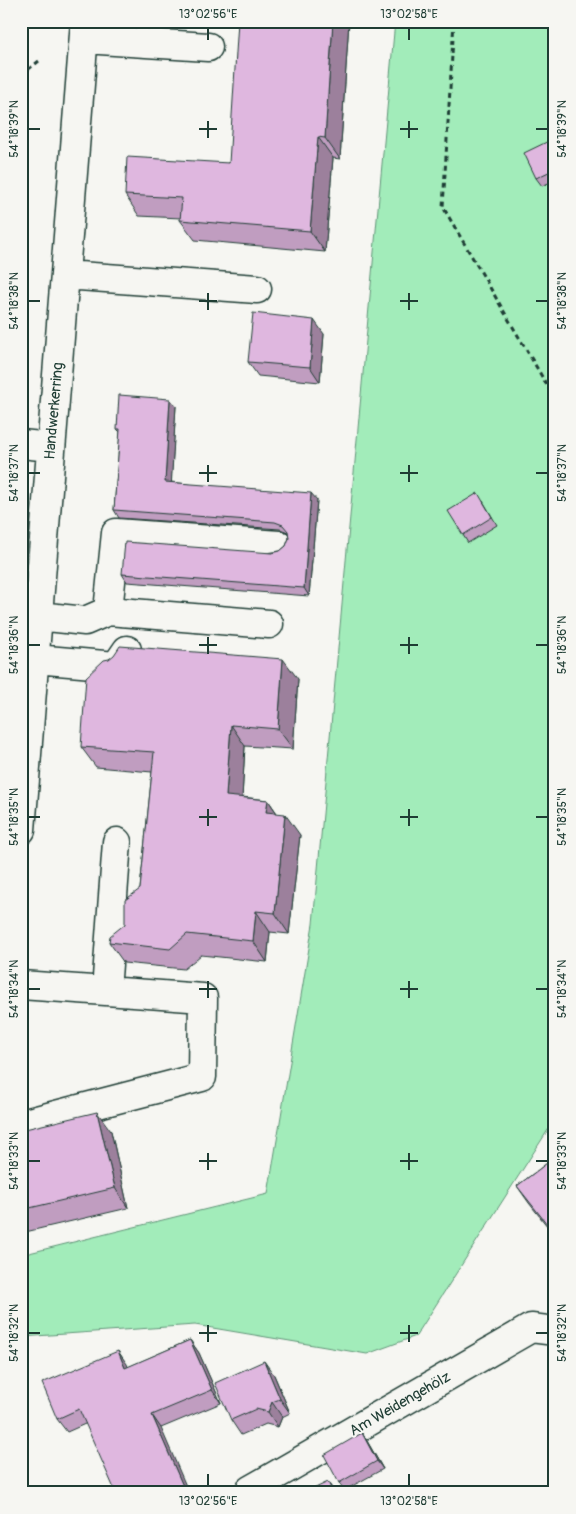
<svg xmlns="http://www.w3.org/2000/svg" width="576" height="1514" viewBox="0 0 576 1514" font-family="Pangolin,sans-serif">
<style>
.green{fill:#a2ecba;stroke:#609477}
.lines{fill:none;stroke-linecap:round;stroke-linejoin:round}
.minor-casing{stroke:#1f3d34;stroke-width:31}
.path{stroke:#1f3d34;stroke-width:3;stroke-dasharray:5 4;stroke-linecap:butt}
.minor{stroke:#f6f6f2;stroke-width:28}
.wall{fill:#c09dc0;stroke:#1f3d34}
.shaded-wall{fill:#9c809c;stroke:#1f3d34}
.building{fill:#dfb7df;stroke:#1f3d34}
.ticks{fill:none;stroke:#1f3d34;stroke-width:2}
.labels{text-anchor:middle;dominant-baseline:central;stroke-width:4;stroke-linejoin:round;paint-order:stroke}
.street-label{font-size:15px;fill:#1f3d34;stroke:#f6f6f2}
.neatline{fill:none;stroke:#1f3d34;stroke-width:2}
.ticks-label{font-size:12px;text-anchor:middle;fill:#1f3d34}
</style>
<rect width="100%" height="100%" fill="#f6f6f2"/>
<filter id="ink" filterUnits="userSpaceOnUse"><feTurbulence type="fractalNoise" baseFrequency=".02" numOctaves="2"/><feDisplacementMap in="SourceGraphic" scale="10" xChannelSelector="R" yChannelSelector="G"/><feConvolveMatrix kernelMatrix="1 2 1 2 8 2 1 2 1" color-interpolation-filters="sRGB"/></filter>
<g filter="url(#ink)">
<!-- green -->
<path class="green" d="M 395,21 L 555,21 L 555,1119 L 416,1336 L 367,1354 L 195,1325 L 21,1337 L 21,1255 L 268,1194 L 313,924 Z"/>
<g class="lines">
<!-- minor casing -->
<g class="minor-casing">
<path id="minor" d="M 84,39 L 208,47
M 65,275 L 257,289
M 21,444 L 51,447
M 108,611 L 269,624
M 38,616 L 85,621 L 108,611 L 116,533 L 279,545
M 35,659 L 116,666 L 127,650
M 21,830 L 85,21
M 21,985 L 106,991 L 117,842
M 21,1124 L 202,1077 L 203,998 L 106,991
M 249,1493 L 250,1490 L 531,1328 L 555,1331"/>
</g>
<!-- path -->
<path class="path" d="M 454,21 L 443,207 L 555,399
M 21,75 L 39,61"/>
<!-- minor -->
<use href="#minor" class="minor"/>
</g>
<!-- wall -->
<path class="wall" d="M 349,21 L 340,159 L 333,158 L 325,252 L 195,240 L 180,220 L 181,218 L 139,216 L 125,195 L 229,163 Z
M 555,138 L 555,180 L 542,186 L 536,178 Z
M 324,334 L 320,382 L 258,376 L 248,362 Z
M 176,406 L 171,482 L 317,500 L 309,596 L 127,582 L 122,574 L 280,551 L 286,546 L 289,538 L 288,532 L 280,529 L 119,518 L 114,510 L 120,432 L 117,429 Z
M 483,501 L 497,525 L 468,543 L 463,535 Z
M 298,679 L 293,749 L 245,746 L 242,797 L 268,800 L 277,813 L 300,835 L 289,934 L 270,932 L 267,962 L 201,955 L 184,969 L 124,963 L 109,942 L 125,924 L 140,889 L 152,772 L 96,767 L 81,747 Z
M 21,1130 L 111,1131 L 128,1208 L 21,1233 Z
M 555,1157 L 555,1236 L 529,1203 L 517,1186 Z
M 190,1340 L 199,1353 L 221,1403 L 161,1428 L 85,1424 L 67,1432 L 57,1419 L 118,1351 L 128,1367 Z
M 274,1375 L 290,1413 L 282,1417 L 278,1427 L 266,1424 L 241,1435 L 231,1420 Z
M 362,1433 L 367,1441 L 383,1469 L 345,1490 L 339,1483 Z"/>
<!-- shaded-wall -->
<path class="shaded-wall" d="M 333,21 L 349,21 L 340,159 L 325,138 Z
M 318,137 L 333,158 L 325,252 L 310,231 Z
M 314,320 L 324,334 L 320,382 L 310,367 Z
M 170,399 L 176,406 L 171,489 L 165,482 Z
M 311,493 L 317,500 L 309,596 L 304,588 Z
M 283,659 L 298,679 L 293,749 L 278,729 Z
M 231,725 L 245,746 L 241,816 L 226,796 Z
M 268,800 L 282,821 L 266,812 Z
M 285,814 L 300,835 L 289,934 L 275,913 Z
M 256,911 L 270,932 L 267,962 L 253,941 Z
M 97,1112 L 111,1131 L 128,1208 L 115,1188 Z
M 190,1340 L 199,1353 L 221,1403 L 212,1390 Z
M 118,1351 L 127,1364 L 134,1381 L 125,1368 Z
M 264,1361 L 274,1375 L 290,1413 L 280,1399 Z
M 272,1402 L 282,1417 L 278,1427 L 268,1412 Z
M 152,1415 L 161,1428 L 189,1493 L 186,1493 Z
M 362,1433 L 367,1441 L 383,1469 L 377,1461 Z
M 328,1482 L 335,1493 L 333,1493 Z"/>
<!-- building -->
<path class="building" d="M 238,21 L 333,21 L 325,138 L 318,137 L 310,231 L 180,220 L 182,198 L 125,195 L 127,157 L 229,163 Z
M 555,138 L 555,169 L 536,178 L 524,153 Z
M 253,313 L 314,320 L 310,367 L 248,362 Z
M 119,395 L 170,399 L 165,482 L 311,493 L 304,588 L 122,574 L 125,542 L 272,553 L 280,551 L 286,546 L 289,538 L 288,531 L 283,525 L 275,522 L 114,510 L 120,429 L 117,429 Z
M 478,493 L 492,517 L 463,535 L 448,511 Z
M 120,646 L 283,659 L 278,729 L 231,725 L 226,796 L 268,800 L 266,812 L 285,814 L 275,913 L 256,911 L 253,941 L 187,934 L 170,949 L 109,942 L 110,936 L 125,924 L 125,900 L 140,889 L 154,752 L 81,747 L 86,677 L 104,660 L 109,659 L 114,655 Z
M 97,1112 L 115,1188 L 21,1210 L 21,1130 Z
M 555,1157 L 555,1234 L 517,1186 Z
M 190,1340 L 212,1390 L 152,1415 L 186,1493 L 116,1493 L 79,1409 L 57,1419 L 42,1383 L 118,1351 L 125,1368 Z
M 264,1361 L 280,1399 L 272,1402 L 268,1412 L 256,1409 L 231,1420 L 215,1383 Z
M 362,1433 L 377,1461 L 339,1483 L 324,1455 Z
M 328,1482 L 333,1493 L 305,1493 Z"/>
</g>
<!-- ticks -->
<path class="ticks" d="M 208,28 L 208,40M 409,28 L 409,40M 208,121 L 208,138M 409,121 L 409,138M 28,129 L 40,129M 199,129 L 217,129M 400,129 L 418,129M 536,129 L 548,129M 208,293 L 208,310M 409,293 L 409,310M 28,301 L 40,301M 199,301 L 217,301M 400,301 L 418,301M 536,301 L 548,301M 208,465 L 208,482M 409,465 L 409,482M 28,473 L 40,473M 199,473 L 217,473M 400,473 L 418,473M 536,473 L 548,473M 208,637 L 208,654M 409,637 L 409,654M 28,645 L 40,645M 199,645 L 217,645M 400,645 L 418,645M 536,645 L 548,645M 208,809 L 208,826M 409,809 L 409,826M 28,817 L 40,817M 199,817 L 217,817M 400,817 L 418,817M 536,817 L 548,817M 208,981 L 208,998M 409,981 L 409,998M 28,989 L 40,989M 199,989 L 217,989M 400,989 L 418,989M 536,989 L 548,989M 208,1153 L 208,1170M 409,1153 L 409,1170M 28,1161 L 40,1161M 199,1161 L 217,1161M 400,1161 L 418,1161M 536,1161 L 548,1161M 208,1325 L 208,1342M 409,1325 L 409,1342M 28,1333 L 40,1333M 199,1333 L 217,1333M 400,1333 L 418,1333M 536,1333 L 548,1333M 208,1474 L 208,1486M 409,1474 L 409,1486"/>
<g class="labels">
<!-- street labels -->
<g class="street-label">
<text transform="translate(54 411) rotate(-85)">Handwerkerring</text>
<text transform="translate(400 1404) rotate(-30)">Am Weidengehölz</text>
</g>
</g>
<!-- margin -->
<rect width="576" height="1514" fill="none" stroke="#f6f6f2" stroke-width="55"/>
<rect x="28" y="28" width="520" height="1458" class="neatline"/>
<g class="ticks-label">
<text x="208" y="18">13°02'56"E</text>
<text x="409" y="18">13°02'58"E</text>
<text transform="translate(14 129) rotate(-90)" y="4">54°18'39"N</text>
<text transform="translate(562 129) rotate(-90)" y="4">54°18'39"N</text>
<text transform="translate(14 301) rotate(-90)" y="4">54°18'38"N</text>
<text transform="translate(562 301) rotate(-90)" y="4">54°18'38"N</text>
<text transform="translate(14 473) rotate(-90)" y="4">54°18'37"N</text>
<text transform="translate(562 473) rotate(-90)" y="4">54°18'37"N</text>
<text transform="translate(14 645) rotate(-90)" y="4">54°18'36"N</text>
<text transform="translate(562 645) rotate(-90)" y="4">54°18'36"N</text>
<text transform="translate(14 817) rotate(-90)" y="4">54°18'35"N</text>
<text transform="translate(562 817) rotate(-90)" y="4">54°18'35"N</text>
<text transform="translate(14 989) rotate(-90)" y="4">54°18'34"N</text>
<text transform="translate(562 989) rotate(-90)" y="4">54°18'34"N</text>
<text transform="translate(14 1161) rotate(-90)" y="4">54°18'33"N</text>
<text transform="translate(562 1161) rotate(-90)" y="4">54°18'33"N</text>
<text transform="translate(14 1333) rotate(-90)" y="4">54°18'32"N</text>
<text transform="translate(562 1333) rotate(-90)" y="4">54°18'32"N</text>
<text x="208" y="1505">13°02'56"E</text>
<text x="409" y="1505">13°02'58"E</text>
</g>
</svg>
